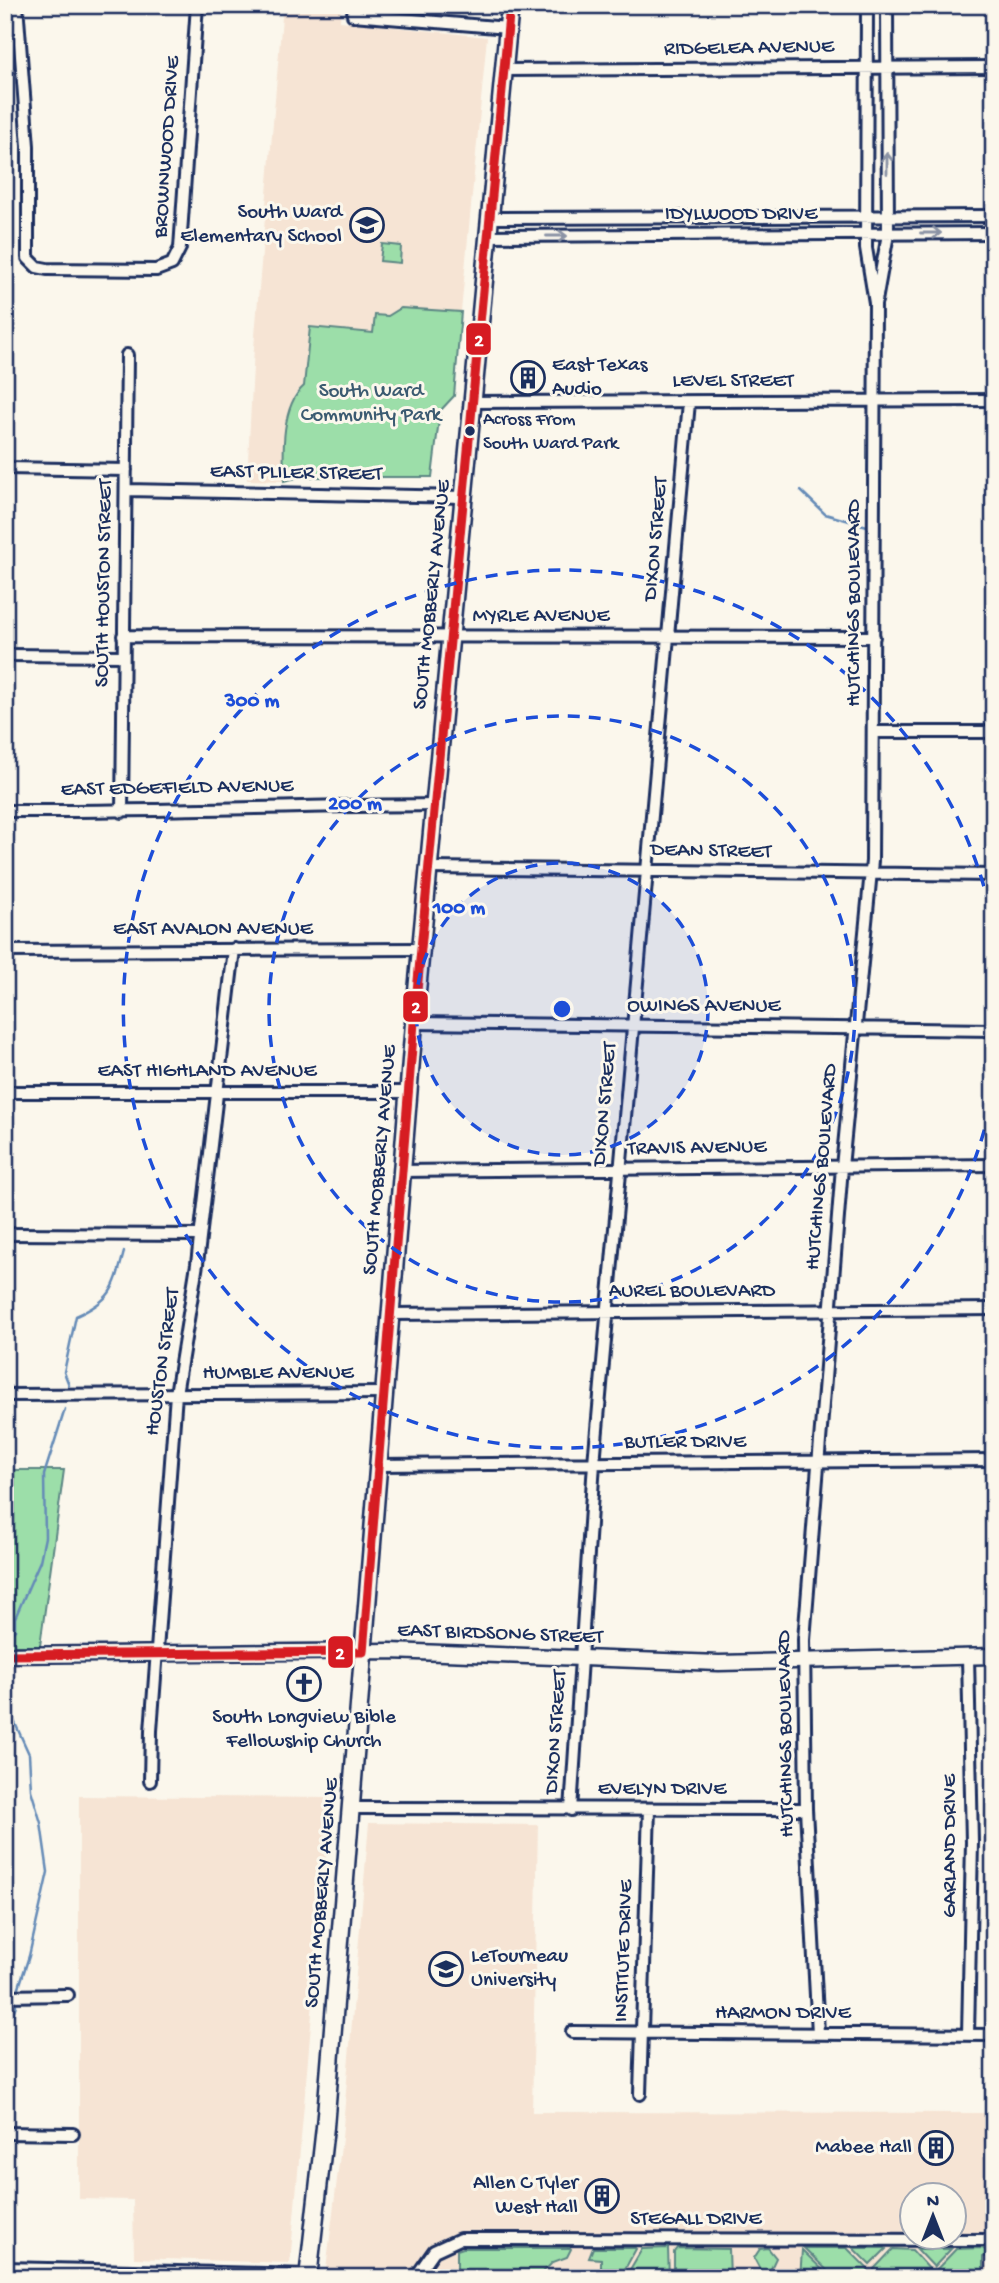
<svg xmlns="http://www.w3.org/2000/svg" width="999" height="2283" viewBox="0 0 999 2283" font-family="'Gochi Hand',sans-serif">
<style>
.built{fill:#f6e4d4;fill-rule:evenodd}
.green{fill:#9cdea9;stroke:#5c8684;stroke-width:2}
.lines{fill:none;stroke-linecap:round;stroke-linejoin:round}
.stream{stroke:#658bb7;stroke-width:2.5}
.minor-casing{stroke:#1b2f5e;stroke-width:16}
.tertiary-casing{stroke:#1b2f5e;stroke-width:19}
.secondary-casing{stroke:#1b2f5e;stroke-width:21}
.minor{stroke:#fbf7ec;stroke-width:10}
.tertiary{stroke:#fbf7ec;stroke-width:14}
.secondary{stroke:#fbf7ec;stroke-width:16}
.bus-1-casing{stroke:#fbf7ec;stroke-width:14}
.bus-1{stroke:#d61b22;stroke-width:9}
.oneway{stroke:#8b93a5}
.ring{fill:none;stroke:#1d4ed8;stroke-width:3.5;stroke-dasharray:12 9}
.bus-dot{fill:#1b2f5e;stroke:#fbf7ec;stroke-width:2.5}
.labels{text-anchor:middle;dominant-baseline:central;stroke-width:6;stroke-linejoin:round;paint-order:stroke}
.bus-label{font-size:19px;fill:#1b2f5e;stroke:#fbf7ec;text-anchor:start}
.street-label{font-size:21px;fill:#1b2f5e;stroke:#fbf7ec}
.poi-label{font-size:21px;fill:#1b2f5e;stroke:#fbf7ec;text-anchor:end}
.park-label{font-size:21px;fill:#3b5b71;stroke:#fbf7ec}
.centre{fill:#1d4ed8;stroke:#fbf7ec;stroke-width:3.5}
.ring-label{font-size:21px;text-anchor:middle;font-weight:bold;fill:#1d4ed8;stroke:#fbf7ec;stroke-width:6;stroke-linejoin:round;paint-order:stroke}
.line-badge{stroke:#fbf7ec;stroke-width:2.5}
.badge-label{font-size:19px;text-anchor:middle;font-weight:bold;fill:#fff}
</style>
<rect width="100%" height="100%" fill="#fbf7ec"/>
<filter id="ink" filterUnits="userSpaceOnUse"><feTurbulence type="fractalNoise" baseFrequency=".0143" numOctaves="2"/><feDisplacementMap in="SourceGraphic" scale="14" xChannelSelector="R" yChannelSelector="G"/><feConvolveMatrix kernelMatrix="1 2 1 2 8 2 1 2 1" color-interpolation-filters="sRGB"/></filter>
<g filter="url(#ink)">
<!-- built -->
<path class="built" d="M 283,5 L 341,5 L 340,21 L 487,37 L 461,312 L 401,308 L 388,316 L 373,333 L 310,327 L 304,386 L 295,394 L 285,436 L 284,481 L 247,480 L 254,347 Z
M 79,1796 L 331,1798 L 290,2263 L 134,2258 L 133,2200 L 79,2199 Z
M 369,1823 L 538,1825 L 532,2112 L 994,2113 L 994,2278 L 325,2278 L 342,2138 ZM 912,2196 L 954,2196 L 954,2238 L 912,2238 Z"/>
<!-- green -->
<path class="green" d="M 382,244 L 401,246 L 400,263 L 380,261 Z
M 401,308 L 461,312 L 454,396 L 440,411 L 432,477 L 300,477 L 284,481 C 283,452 281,406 304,386 L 310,327 L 373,333 L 375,315 L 388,316 Z
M 5,1470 L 64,1470 L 40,1646 L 5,1646 Z
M 463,2248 L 570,2248 L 571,2249 L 567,2257 L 553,2262 L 537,2278 L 457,2278 L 457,2250 Z
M 593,2248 L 635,2248 L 636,2249 L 620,2278 L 601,2278 L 601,2259 L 589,2258 Z
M 668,2248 L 669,2278 L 625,2278 L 642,2249 Z
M 677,2248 L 729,2249 L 730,2278 L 674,2278 L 674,2252 Z
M 768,2248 L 776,2258 L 768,2275 L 763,2275 L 754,2258 L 760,2249 Z
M 804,2248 L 847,2248 L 868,2269 L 867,2278 L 835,2278 Z
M 853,2248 L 885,2248 L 886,2249 L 870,2265 Z
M 982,2248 L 994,2255 L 983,2257 L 983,2276 L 994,2278 L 936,2278 L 936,2270 L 956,2249 Z
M 893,2249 L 912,2250 L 931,2271 L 931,2278 L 873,2278 L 874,2269 Z
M 917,2249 L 951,2249 L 934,2267 Z
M 802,2250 L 831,2278 L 800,2278 Z"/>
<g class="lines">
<!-- stream -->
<path class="stream" d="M 801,491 L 825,514 L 867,526
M 69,1385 L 64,1372 L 76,1316 C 112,1300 114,1289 124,1252
M 5,1639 L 15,1630 L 15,1618 L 40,1561 L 45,1537 L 44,1475 L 65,1409
M 5,1701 L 29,1754 L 31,1790 L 41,1823 L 48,1872 L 29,1956 L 19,1987
M 5,2036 L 16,2005"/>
<!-- minor casing -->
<g class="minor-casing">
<path id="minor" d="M 17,5 L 28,146 L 28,258 L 37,267 L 47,269 L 156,270 L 172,264 L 180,248 L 197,5
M 354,5 L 353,15 L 508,28
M 504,70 L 994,67
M 490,218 L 994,216
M 488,236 L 994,233
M 876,301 L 888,234 L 887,5
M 472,402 L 994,400
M 5,468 L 126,470
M 127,490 L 464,497
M 123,636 L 874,637
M 5,655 L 122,656
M 874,732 L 994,732
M 5,811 C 148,812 291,806 434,805
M 122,812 L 127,355
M 428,868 L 994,875
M 5,951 L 421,949
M 414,1023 L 994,1030
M 5,1092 L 408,1092
M 401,1171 L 994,1165
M 5,1234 L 200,1235
M 390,1314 L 994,1309
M 5,1395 L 384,1393
M 378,1465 L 994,1460
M 150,1781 L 151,1731 L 176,1394 L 197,1264 L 234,949
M 351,1808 L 806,1809
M 571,1810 L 594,1463 L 689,402
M 5,1996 L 68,1995
M 572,2032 L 994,2035
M 818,2033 L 806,1809 L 804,1640 L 842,1167 L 872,861 L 875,303 L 866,248 L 867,5
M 968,2035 L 972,1842 L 968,1657
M 640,2094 L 649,1809
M 5,2133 L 73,2134
M 5,2268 L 308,2275
M 415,2278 L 434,2251 L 460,2239 L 994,2240"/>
</g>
<!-- tertiary casing -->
<g class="tertiary-casing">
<path id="tertiary" d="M 5,1655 L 390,1651 L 719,1663 L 994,1656"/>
</g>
<!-- secondary casing -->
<g class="secondary-casing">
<path id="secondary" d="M 308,2278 L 325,2127 L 414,1023 L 510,5"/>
</g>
<!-- minor -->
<use href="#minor" class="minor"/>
<!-- tertiary -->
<use href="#tertiary" class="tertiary"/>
<!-- secondary -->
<use href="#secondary" class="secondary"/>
<!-- bus-1 casing -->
<g class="bus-1-casing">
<path id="bus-1" d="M 5,1655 L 363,1652 L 414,1023 L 510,5"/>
</g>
<!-- bus-1 -->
<use href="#bus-1" class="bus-1"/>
</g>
<!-- one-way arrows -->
<defs><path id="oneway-shaft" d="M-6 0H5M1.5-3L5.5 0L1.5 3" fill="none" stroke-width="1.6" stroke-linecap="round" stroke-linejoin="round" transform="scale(1.75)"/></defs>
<g class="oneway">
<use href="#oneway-shaft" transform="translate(887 163) rotate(-90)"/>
<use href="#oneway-shaft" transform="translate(931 233)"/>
<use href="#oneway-shaft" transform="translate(557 236)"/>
</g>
</g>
<!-- distance rings -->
<circle cx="562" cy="1009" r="146" fill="#1d4ed8" fill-opacity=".12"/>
<g class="ring">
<circle cx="562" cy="1009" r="146"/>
<circle cx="562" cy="1009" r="293"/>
<path d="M994 1089A439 439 0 1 1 994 929"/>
</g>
<!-- icons -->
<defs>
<g id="school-ring" transform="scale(1.75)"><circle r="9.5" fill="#fbf7ec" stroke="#1b2f5e" stroke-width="1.5"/><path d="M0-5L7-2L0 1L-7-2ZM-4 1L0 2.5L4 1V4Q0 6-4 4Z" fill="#1b2f5e"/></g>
<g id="building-ring" transform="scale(1.75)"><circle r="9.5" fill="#fbf7ec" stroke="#1b2f5e" stroke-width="1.5"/><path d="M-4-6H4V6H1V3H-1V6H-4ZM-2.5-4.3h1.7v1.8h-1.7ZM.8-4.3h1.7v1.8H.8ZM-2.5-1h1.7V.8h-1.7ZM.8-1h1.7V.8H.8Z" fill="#1b2f5e"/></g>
<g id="church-ring" transform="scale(1.75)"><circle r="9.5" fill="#fbf7ec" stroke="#1b2f5e" stroke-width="1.5"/><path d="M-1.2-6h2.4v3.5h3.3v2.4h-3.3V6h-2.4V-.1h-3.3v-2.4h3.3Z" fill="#1b2f5e"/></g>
<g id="university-ring" transform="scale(1.75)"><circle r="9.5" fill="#fbf7ec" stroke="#1b2f5e" stroke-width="1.5"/><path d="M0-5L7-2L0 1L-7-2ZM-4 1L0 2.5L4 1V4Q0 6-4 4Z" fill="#1b2f5e"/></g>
</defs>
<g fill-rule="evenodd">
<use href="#school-ring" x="367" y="225"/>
<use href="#building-ring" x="528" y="378"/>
<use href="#church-ring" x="304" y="1684"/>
<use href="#university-ring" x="446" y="1969"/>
<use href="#building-ring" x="936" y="2148"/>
<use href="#building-ring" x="602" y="2196"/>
</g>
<!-- markers -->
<circle class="bus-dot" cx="470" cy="431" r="6"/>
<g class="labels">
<!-- bus labels -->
<g class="bus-label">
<text x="483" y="420">Across From<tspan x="483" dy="24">South Ward Park</tspan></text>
</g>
<!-- street labels -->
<g class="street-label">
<text transform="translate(749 49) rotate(-1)">RIDGELEA AVENUE</text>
<text transform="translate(168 147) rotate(-86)">BROWNWOOD DRIVE</text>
<text x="741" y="215">IDYLWOOD DRIVE</text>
<text x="733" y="382">LEVEL STREET</text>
<text transform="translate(296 474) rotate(1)">EAST PLILER STREET</text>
<text transform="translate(657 539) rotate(-85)">DIXON STREET</text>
<text transform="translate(105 583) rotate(-89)">SOUTH HOUSTON STREET</text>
<text transform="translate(433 595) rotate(-84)">SOUTH MOBBERLY AVENUE</text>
<text transform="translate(855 603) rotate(-90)">HUTCHINGS BOULEVARD</text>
<text x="541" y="617">MYRLE AVENUE</text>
<text transform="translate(177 789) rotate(-1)">EAST EDGEFIELD AVENUE</text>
<text transform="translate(711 852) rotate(1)">DEAN STREET</text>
<text x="213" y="930">EAST AVALON AVENUE</text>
<text x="704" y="1007">OWINGS AVENUE</text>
<text x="207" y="1072">EAST HIGHLAND AVENUE</text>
<text transform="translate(606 1104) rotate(-85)">DIXON STREET</text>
<text transform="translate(697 1149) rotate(-1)">TRAVIS AVENUE</text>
<text transform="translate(381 1160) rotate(-85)">SOUTH MOBBERLY AVENUE</text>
<text transform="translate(823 1167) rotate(-85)">HUTCHINGS BOULEVARD</text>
<text x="692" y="1292">AUREL BOULEVARD</text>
<text transform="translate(164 1362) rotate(-82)">HOUSTON STREET</text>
<text x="278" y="1374">HUMBLE AVENUE</text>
<text x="685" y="1443">BUTLER DRIVE</text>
<text transform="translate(500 1635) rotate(2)">EAST BIRDSONG STREET</text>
<text transform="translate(557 1732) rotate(-86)">DIXON STREET</text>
<text transform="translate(787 1734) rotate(-91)">HUTCHINGS BOULEVARD</text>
<text x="662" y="1790">EVELYN DRIVE</text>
<text transform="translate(951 1846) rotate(-90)">GARLAND DRIVE</text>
<text transform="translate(323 1893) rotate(-85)">SOUTH MOBBERLY AVENUE</text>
<text transform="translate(625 1951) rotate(-88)">INSTITUTE DRIVE</text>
<text x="783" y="2014">HARMON DRIVE</text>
<text x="696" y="2220">STEGALL DRIVE</text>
</g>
<!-- poi labels -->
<g class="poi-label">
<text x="342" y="213">South Ward<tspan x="342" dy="24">Elementary School</tspan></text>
<text x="552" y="366" text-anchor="start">East Texas<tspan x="552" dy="24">Audio</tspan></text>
<text x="304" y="1718" text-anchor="middle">South Longview Bible<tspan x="304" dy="24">Fellowship Church</tspan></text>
<text x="471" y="1957" text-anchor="start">LeTourneau<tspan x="471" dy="24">University</tspan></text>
<text x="912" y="2148">Mabee Hall</text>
<text x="578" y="2184">Allen C Tyler<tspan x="578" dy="24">West Hall</tspan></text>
</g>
<!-- park labels -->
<g class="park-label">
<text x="371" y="392">South Ward<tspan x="371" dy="24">Community Park</tspan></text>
</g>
</g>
<circle cx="562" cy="1009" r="10" class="centre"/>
<g class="ring-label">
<text x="252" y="706">300 m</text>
<text x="355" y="809">200 m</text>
<text x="459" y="913">100 m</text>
</g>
<g class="line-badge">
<rect x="465" y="322" width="27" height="34" rx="7" fill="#d61b22"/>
<rect x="402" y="990" width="27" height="33" rx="7" fill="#d61b22"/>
<rect x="327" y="1635" width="27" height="34" rx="7" fill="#d61b22"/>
</g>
<g class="badge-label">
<text x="479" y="346">2</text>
<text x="416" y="1013">2</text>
<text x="340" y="1659">2</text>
</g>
<!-- margin -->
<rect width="999" height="2283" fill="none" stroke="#fbf7ec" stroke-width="28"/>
<rect x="14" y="14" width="971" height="2255" fill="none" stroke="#1b2f5e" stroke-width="2.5" filter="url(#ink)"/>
<!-- north arrow -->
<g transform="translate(933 2216)"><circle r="33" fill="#fbf7ec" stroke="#a1a7b3" stroke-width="2"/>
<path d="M0-5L12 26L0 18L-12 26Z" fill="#1b2f5e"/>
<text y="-10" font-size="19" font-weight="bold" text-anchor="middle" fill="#1b2f5e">N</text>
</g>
</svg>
